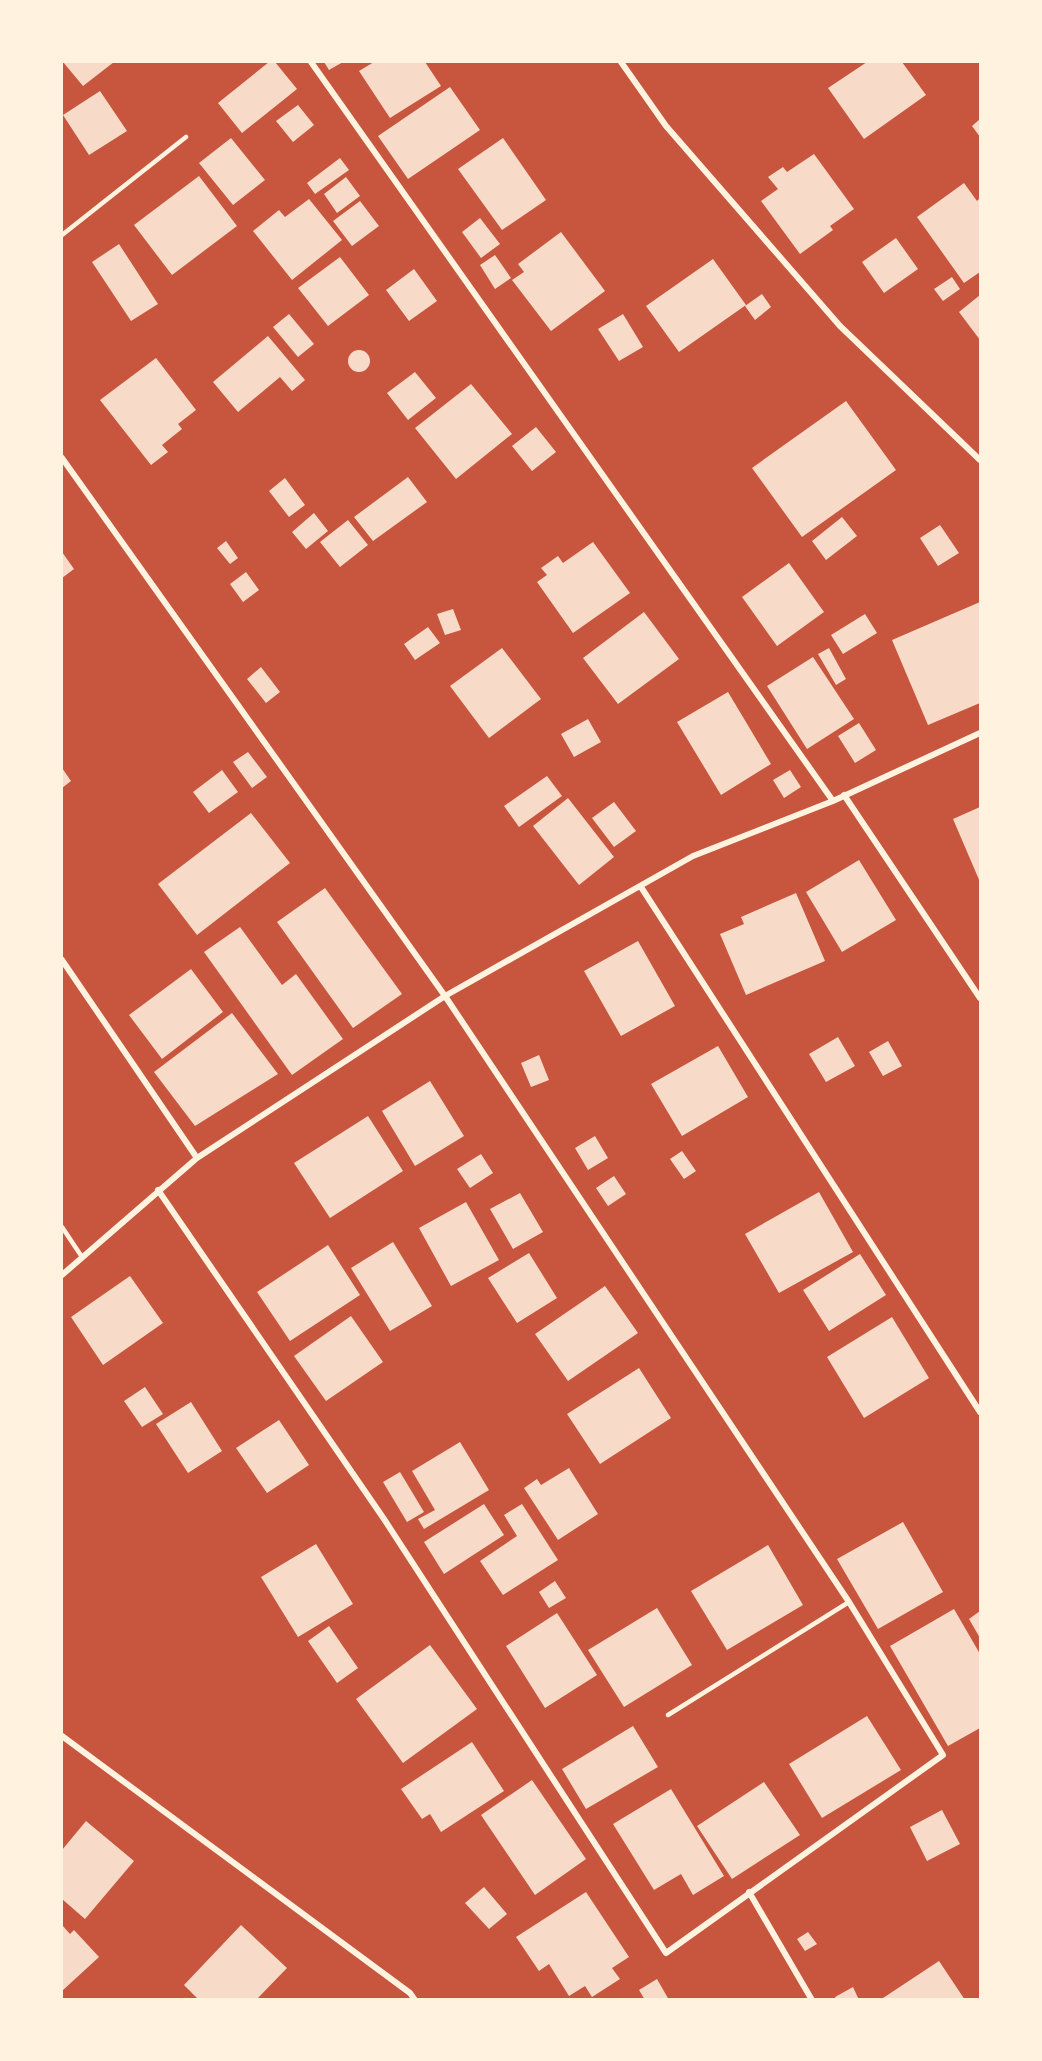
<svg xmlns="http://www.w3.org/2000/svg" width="1042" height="2061" viewBox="0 0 1042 2061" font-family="'DM Sans',sans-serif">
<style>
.building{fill:#f7dbc8}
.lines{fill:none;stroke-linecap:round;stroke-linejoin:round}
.service{stroke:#fff3e0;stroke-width:4.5}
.minor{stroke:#fff3e0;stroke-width:6}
</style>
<rect width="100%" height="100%" fill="#c8553d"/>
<!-- building -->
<path class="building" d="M 63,62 L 114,62 L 83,86 Z
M 269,62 L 275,62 L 297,89 L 242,133 L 218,103 Z
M 324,62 L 343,62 L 329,70 Z
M 374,62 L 425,62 L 441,86 L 390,118 L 359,71 Z
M 867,62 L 902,62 L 926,95 L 864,139 L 828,88 Z
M 450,87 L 480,130 L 408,179 L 378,136 Z
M 100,91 L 127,131 L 89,155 L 63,115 Z
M 298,105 L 314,125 L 293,142 L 276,121 Z
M 980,119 L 980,137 L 972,126 Z
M 231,138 L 265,180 L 233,205 L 199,163 Z
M 503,138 L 546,200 L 502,230 L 458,169 Z
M 814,154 L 854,209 L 830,226 L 833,230 L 800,254 L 761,201 L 778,189 L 768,177 L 783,167 L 787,172 Z
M 340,158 L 349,170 L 315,194 L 307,183 Z
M 199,176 L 237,226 L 172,275 L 134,225 Z
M 346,177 L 360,196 L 337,213 L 324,194 Z
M 964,183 L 977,201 L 980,198 L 980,272 L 964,283 L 917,217 Z
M 309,199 L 342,240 L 292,280 L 253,231 L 279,210 L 285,217 Z
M 360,201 L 379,226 L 352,246 L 333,221 Z
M 480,218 L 500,244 L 481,258 L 462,232 Z
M 561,232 L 605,291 L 551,331 L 512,280 L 524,272 L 518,264 Z
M 896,238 L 918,269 L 884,293 L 862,262 Z
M 119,244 L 158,304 L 131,321 L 92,262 Z
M 495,255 L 511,278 L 495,289 L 480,265 Z
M 340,257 L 369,295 L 328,326 L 298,288 Z
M 713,259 L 746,305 L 679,352 L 646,306 Z
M 414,269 L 437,301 L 409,321 L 386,290 Z
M 952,277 L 960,289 L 943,301 L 934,289 Z
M 762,294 L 771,307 L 755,320 L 745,306 Z
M 980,295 L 980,340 L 959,312 Z
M 289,314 L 314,344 L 298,357 L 273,327 Z
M 623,314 L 643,347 L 619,361 L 598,329 Z
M 268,336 L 305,380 L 292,391 L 280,377 L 238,412 L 213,382 Z
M348 361a11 11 0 1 1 22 0a11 11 0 1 1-22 0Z
M 156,358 L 196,410 L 178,424 L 182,429 L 162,445 L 168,452 L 151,465 L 100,400 Z
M 415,372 L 436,398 L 408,420 L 387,393 Z
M 471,384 L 512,434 L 456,479 L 415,428 Z
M 846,401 L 896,470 L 802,537 L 752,468 Z
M 536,427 L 556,452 L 532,471 L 512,446 Z
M 408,477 L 427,502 L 373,541 L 354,517 Z
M 285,478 L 305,505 L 289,517 L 269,491 Z
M 314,513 L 328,531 L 306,549 L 292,532 Z
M 842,517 L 857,536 L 826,560 L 812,541 Z
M 348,520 L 368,545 L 340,567 L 320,542 Z
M 940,525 L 959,553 L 938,566 L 920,538 Z
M 226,541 L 238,558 L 230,564 L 217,548 Z
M 593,542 L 630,593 L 573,633 L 537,582 L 547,575 L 541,568 L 558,556 L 563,563 Z
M 62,552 L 74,569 L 62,578 Z
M 789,563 L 824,612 L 777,646 L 742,597 Z
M 246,572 L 259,590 L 243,602 L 230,584 Z
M 980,602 L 980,703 L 928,725 L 892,640 Z
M 453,609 L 461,630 L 445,635 L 437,614 Z
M 644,612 L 679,659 L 618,704 L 583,658 Z
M 865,614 L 877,633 L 843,654 L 831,635 Z
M 428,627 L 440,643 L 415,660 L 404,644 Z
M 502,648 L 541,699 L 489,738 L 450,686 Z
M 829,648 L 846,679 L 836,685 L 818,654 Z
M 813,657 L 854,719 L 807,749 L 767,686 Z
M 261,667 L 280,692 L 266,703 L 247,679 Z
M 728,692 L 771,764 L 721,795 L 677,722 Z
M 588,719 L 601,742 L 574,757 L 561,734 Z
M 859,723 L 876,750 L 855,763 L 838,736 Z
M 248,752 L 267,777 L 252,788 L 233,762 Z
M 62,768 L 71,781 L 62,788 Z
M 222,770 L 238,792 L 209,813 L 193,792 Z
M 790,770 L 801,787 L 784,798 L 773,780 Z
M 547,776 L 562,796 L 519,827 L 504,806 Z
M 568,798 L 614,857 L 579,885 L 533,826 Z
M 614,802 L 636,831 L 614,847 L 592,818 Z
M 980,807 L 980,882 L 953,819 Z
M 251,813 L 290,863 L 197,935 L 158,884 Z
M 859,860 L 896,920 L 842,952 L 806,892 Z
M 325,888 L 402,994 L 353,1028 L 277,922 Z
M 796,893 L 825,961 L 746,995 L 720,934 L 744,924 L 741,917 Z
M 240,927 L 282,985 L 296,974 L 343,1039 L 292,1075 L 204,952 Z
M 638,941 L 675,1006 L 621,1036 L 584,971 Z
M 191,969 L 223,1012 L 162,1059 L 129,1015 Z
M 232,1013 L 278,1074 L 195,1126 L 154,1072 Z
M 838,1037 L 855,1066 L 826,1082 L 809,1054 Z
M 888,1041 L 902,1066 L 883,1076 L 869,1052 Z
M 718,1046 L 748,1097 L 682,1136 L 651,1084 Z
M 539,1055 L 549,1080 L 531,1087 L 521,1063 Z
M 430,1081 L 464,1136 L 415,1166 L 382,1111 Z
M 368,1116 L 403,1171 L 330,1218 L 294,1163 Z
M 595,1136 L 608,1158 L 588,1170 L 575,1148 Z
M 682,1151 L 696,1171 L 684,1179 L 670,1159 Z
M 481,1154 L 493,1173 L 470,1188 L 457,1169 Z
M 614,1176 L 626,1194 L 608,1206 L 596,1188 Z
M 819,1192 L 853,1252 L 779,1293 L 745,1234 Z
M 520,1193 L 543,1232 L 513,1249 L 490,1209 Z
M 466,1202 L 499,1260 L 451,1286 L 419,1228 Z
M 393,1242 L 432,1306 L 390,1331 L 351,1268 Z
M 328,1245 L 360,1295 L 290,1341 L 257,1292 Z
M 529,1253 L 557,1298 L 517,1323 L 488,1278 Z
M 860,1254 L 886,1295 L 829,1331 L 803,1290 Z
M 130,1276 L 163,1323 L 103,1365 L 71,1317 Z
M 605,1286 L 638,1333 L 568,1381 L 535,1334 Z
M 351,1316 L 383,1362 L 326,1401 L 294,1356 Z
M 892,1317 L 929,1378 L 864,1418 L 827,1357 Z
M 639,1368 L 671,1418 L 600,1464 L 567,1414 Z
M 145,1387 L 163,1414 L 142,1427 L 124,1401 Z
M 191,1402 L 222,1451 L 188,1473 L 156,1424 Z
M 279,1420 L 309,1465 L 267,1493 L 236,1448 Z
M 460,1442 L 489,1490 L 424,1529 L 418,1519 L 435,1510 L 412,1471 Z
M 569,1468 L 598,1514 L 558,1540 L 524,1488 L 537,1479 L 541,1485 Z
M 400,1472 L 424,1512 L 407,1522 L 383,1482 Z
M 484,1504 L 504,1535 L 444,1574 L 424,1542 Z
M 522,1504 L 558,1560 L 503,1595 L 480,1561 L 517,1536 L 504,1515 Z
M 903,1522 L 943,1592 L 878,1629 L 837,1559 Z
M 316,1544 L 353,1604 L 298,1637 L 261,1577 Z
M 768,1545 L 803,1605 L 727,1650 L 691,1591 Z
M 555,1581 L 566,1598 L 549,1608 L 539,1592 Z
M 657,1608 L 692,1665 L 624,1707 L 588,1650 Z
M 954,1609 L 980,1654 L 980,1728 L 948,1746 L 890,1646 Z
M 980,1611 L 980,1638 L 969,1619 Z
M 557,1613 L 597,1675 L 545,1708 L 506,1646 Z
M 329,1626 L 358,1668 L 337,1683 L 308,1641 Z
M 430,1645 L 477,1709 L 403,1763 L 356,1699 Z
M 867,1716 L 901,1770 L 822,1818 L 789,1764 Z
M 633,1726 L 658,1767 L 586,1809 L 562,1769 Z
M 472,1742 L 504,1791 L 441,1832 L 430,1814 L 422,1819 L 401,1789 Z
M 532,1780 L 586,1859 L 535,1895 L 481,1815 Z
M 764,1782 L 800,1835 L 732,1879 L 697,1826 Z
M 671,1789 L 724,1876 L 693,1895 L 681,1874 L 654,1890 L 613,1824 Z
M 942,1810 L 960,1844 L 927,1861 L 910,1827 Z
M 86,1821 L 134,1861 L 85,1919 L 62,1899 L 62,1850 Z
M 484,1887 L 507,1914 L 489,1929 L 465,1903 Z
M 586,1892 L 629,1957 L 612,1968 L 620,1979 L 592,1997 L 585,1986 L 569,1996 L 549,1964 L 539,1971 L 516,1937 Z
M 62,1925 L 70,1934 L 74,1930 L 99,1957 L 62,1991 Z
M 241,1925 L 287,1968 L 256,2000 L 199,2000 L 184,1985 Z
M 808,1932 L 817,1944 L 805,1951 L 797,1939 Z
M 939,1961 L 965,2000 L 880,2000 Z
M 657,1979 L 669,2000 L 645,2000 L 639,1990 Z
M 853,1987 L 859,2000 L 836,2000 L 835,1997 Z"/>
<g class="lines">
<!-- service -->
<path class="service" d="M 62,235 L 186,137
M 62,1227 L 82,1257
M 668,1715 L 849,1602"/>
<!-- minor -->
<path class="minor" d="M 311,62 L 833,801
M 621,62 L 666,126 L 840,326 L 980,460
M 62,458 L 445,996 L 849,1602 L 943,1755 L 666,1953 L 384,1519 L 158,1190
M 844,795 L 980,998
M 641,887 L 980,1412
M 62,960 L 197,1158
M 62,1275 L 197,1158 L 445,996 L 693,856 L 833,801 L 980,733
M 62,1736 L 410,1993 L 415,2000
M 749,1892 L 812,2000"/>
</g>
<!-- border -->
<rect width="1042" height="2061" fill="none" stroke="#fff3e0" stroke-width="126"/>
</svg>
